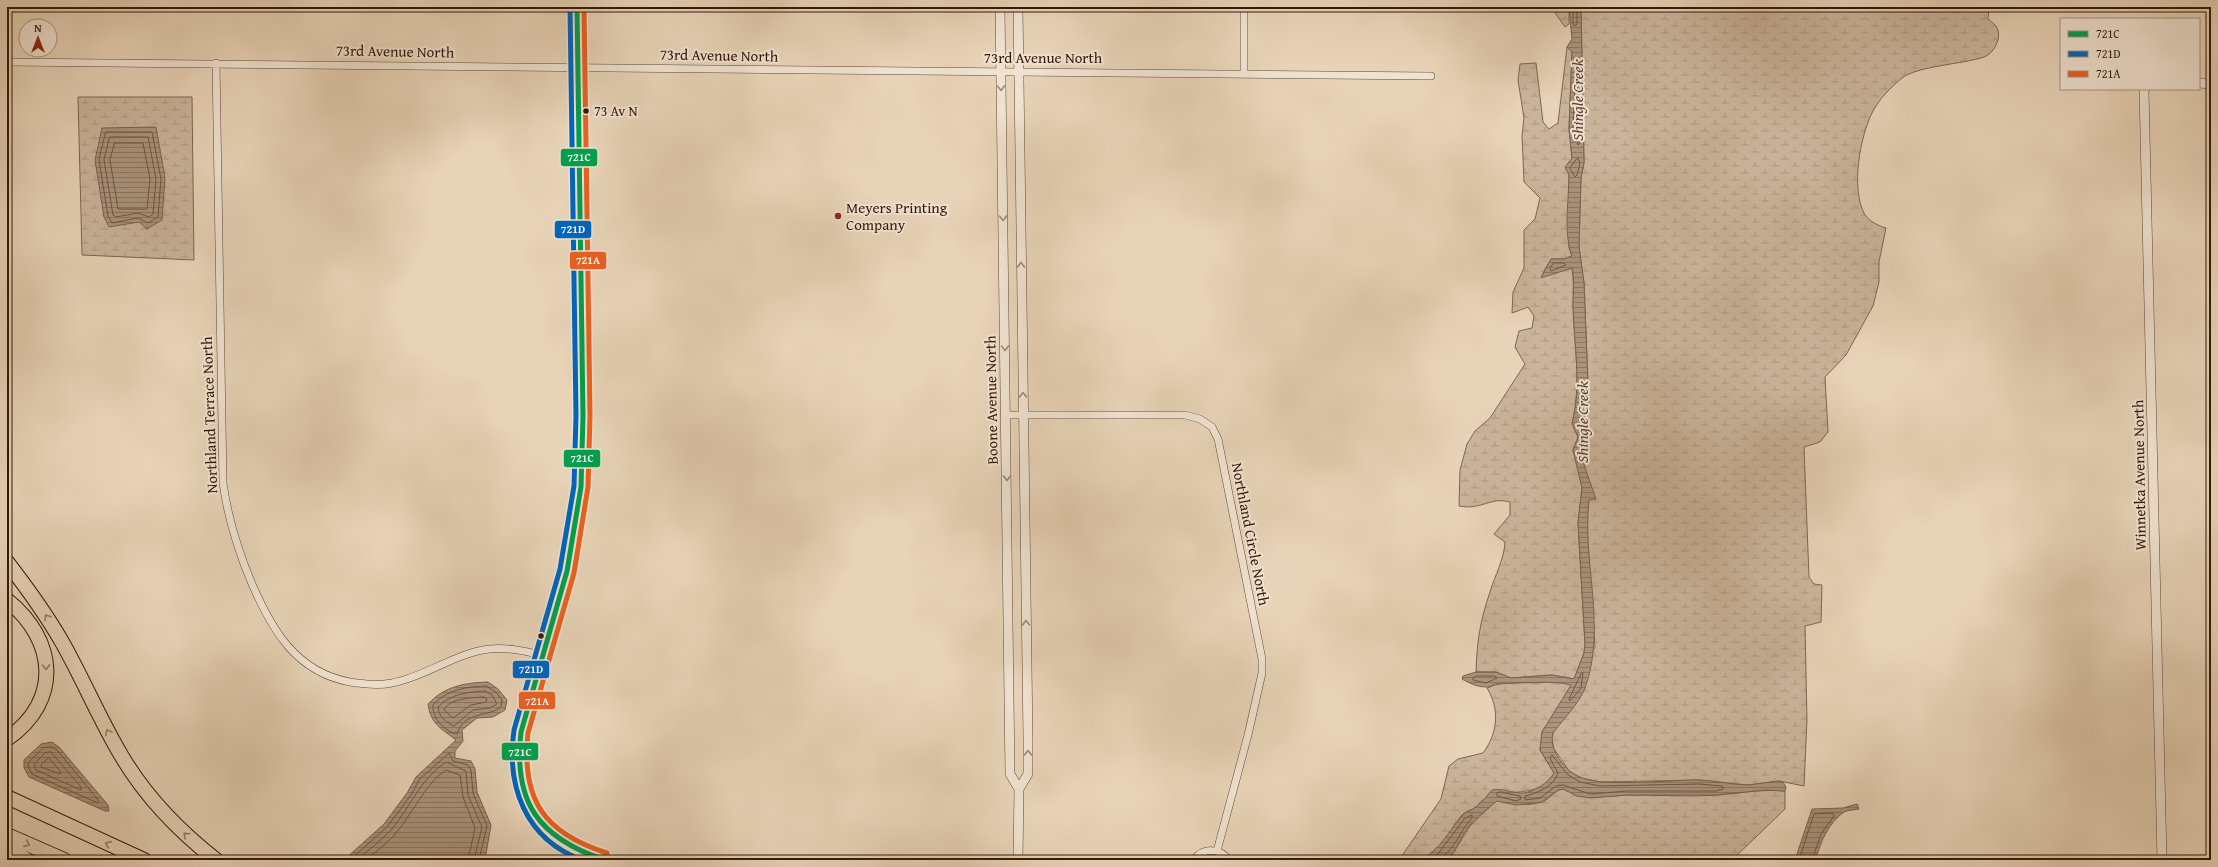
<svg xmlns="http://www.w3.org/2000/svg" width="2218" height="867" viewBox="0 0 2218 867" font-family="'Gentium Book Plus',serif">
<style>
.wetland{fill:url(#wetland-marsh);stroke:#7f6552}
.water{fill:url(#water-rules);stroke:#7b614e}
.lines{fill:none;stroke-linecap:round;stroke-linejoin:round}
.shore{stroke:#705543;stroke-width:1}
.minor-casing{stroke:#624635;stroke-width:8}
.tertiary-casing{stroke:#624635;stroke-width:10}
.motorway-casing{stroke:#35170a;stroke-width:16}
.minor{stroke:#efe2d0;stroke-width:7}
.tertiary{stroke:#efe2d0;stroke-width:9}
.motorway{stroke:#e7d3b7;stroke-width:14}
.bus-1-casing{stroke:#efe2d0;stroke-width:8}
.bus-2-casing{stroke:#efe2d0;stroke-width:8}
.bus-3-casing{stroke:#efe2d0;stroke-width:8}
.bus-1{stroke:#039f4d;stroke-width:5}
.bus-2{stroke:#0065bd;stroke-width:5}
.bus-3{stroke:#e96121;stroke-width:5}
.oneway{stroke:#9b8777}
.oneway2{stroke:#977e69}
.bus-dot{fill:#35170a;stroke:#efe2d0;stroke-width:1.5}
.poi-dot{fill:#8f2418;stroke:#efe2d0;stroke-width:1.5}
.labels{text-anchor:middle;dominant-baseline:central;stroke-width:4;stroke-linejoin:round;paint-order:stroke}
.bus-label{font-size:14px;fill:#35170a;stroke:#efe2d0;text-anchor:start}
.street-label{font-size:15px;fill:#35170a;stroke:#efe2d0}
.poi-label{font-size:15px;fill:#35170a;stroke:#efe2d0;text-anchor:start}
.water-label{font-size:16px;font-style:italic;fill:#5e4232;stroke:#efe2d0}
.line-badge{stroke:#efe2d0;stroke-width:1.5}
.badge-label{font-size:11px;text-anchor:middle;font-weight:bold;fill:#fff}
</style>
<defs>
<pattern id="wetland-marsh" width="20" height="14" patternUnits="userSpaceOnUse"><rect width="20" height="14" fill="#c9b39a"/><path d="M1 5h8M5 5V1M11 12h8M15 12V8" fill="none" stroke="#ad9983"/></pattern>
<pattern id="water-rules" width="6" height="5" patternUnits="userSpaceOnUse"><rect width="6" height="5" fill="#aa937c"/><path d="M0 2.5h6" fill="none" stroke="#8b7764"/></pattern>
</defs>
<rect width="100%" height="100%" fill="#e7d3b7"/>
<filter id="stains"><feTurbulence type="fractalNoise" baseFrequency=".005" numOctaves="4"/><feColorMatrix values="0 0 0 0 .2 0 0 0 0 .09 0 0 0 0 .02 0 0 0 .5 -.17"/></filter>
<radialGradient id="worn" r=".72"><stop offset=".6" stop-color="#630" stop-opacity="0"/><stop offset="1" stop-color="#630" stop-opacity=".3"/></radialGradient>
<!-- wetland -->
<path class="wetland" d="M 1551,7 L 1569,7 L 1569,24 L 1565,27 Z
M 1581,7 L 1989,7 L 1988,19 C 1992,22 1997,26 1998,30 C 2001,40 1993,54 1984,57 C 1964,64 1917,66 1902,78 C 1890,88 1879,99 1872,113 C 1860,137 1851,188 1864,213 C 1868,221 1879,226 1886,228 L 1879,262 L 1879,282 L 1873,306 L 1846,355 L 1825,377 L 1828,432 L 1820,442 L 1804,447 L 1809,577 L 1814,584 L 1822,585 L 1821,622 L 1805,626 L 1807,720 L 1804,786 L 1779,781 L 1748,785 L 1699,780 L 1601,782 L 1582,778 L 1570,772 L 1554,749 L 1552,739 L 1553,733 L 1595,647 L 1586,524 L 1589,500 L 1595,499 L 1583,462 L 1588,431 L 1583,418 L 1589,409 L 1584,283 L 1579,247 L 1581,178 L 1584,163 Z
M 1567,47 L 1572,51 L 1569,129 L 1572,158 L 1569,175 L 1568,233 L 1569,248 L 1572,256 L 1564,259 L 1551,259 L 1541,277 L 1572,268 C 1574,281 1573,292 1573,305 C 1574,347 1582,382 1572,424 L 1578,437 L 1573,450 L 1582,487 L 1578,523 L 1585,644 L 1584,653 L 1574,679 L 1552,675 L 1511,678 L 1496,672 L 1476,672 C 1477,641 1480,621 1490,592 C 1495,575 1504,560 1505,542 L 1494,534 L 1510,515 L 1510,502 C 1491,496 1480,511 1459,506 L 1460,470 L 1467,444 L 1475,431 L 1490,418 L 1525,364 L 1515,347 L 1519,331 L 1532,328 L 1534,316 L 1528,307 L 1512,313 L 1513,292 L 1524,268 L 1524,230 L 1535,219 L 1540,198 L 1524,182 L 1522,136 L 1524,118 L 1518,80 L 1520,64 L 1536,63 L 1543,122 L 1549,129 L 1558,123 Z
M 78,97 L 192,97 L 194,260 L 82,255 Z
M 1556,681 L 1572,685 L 1542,732 L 1540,750 L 1554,773 C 1539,801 1505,786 1483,800 C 1480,801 1479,805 1477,807 C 1472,810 1465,811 1461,816 C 1450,830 1439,854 1421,860 C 1415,862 1406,860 1399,860 L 1441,799 L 1449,766 L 1458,759 L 1483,753 C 1498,733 1500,709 1487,688 C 1507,678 1534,686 1556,681 Z
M 1563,789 C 1588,801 1603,796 1629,795 C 1658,795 1688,797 1718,795 C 1741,793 1762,789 1785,791 L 1785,809 L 1732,860 L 1442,860 L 1452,855 L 1470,826 L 1497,800 C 1511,804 1527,807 1542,802 C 1550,799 1554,790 1563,789 Z"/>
<!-- water -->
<path class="water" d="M 1569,7 L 1581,7 L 1584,163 L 1581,178 L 1579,247 L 1584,283 L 1589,409 L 1583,418 L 1588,431 L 1588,448 L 1584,454 L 1583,462 L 1596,499 L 1589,500 C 1582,562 1607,628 1585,688 C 1580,702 1562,721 1553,733 C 1548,749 1566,773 1582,778 C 1607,787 1667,780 1697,780 C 1714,780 1731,785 1748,785 C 1758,784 1769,782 1779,781 L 1783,782 L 1786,787 L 1785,791 L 1765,790 L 1717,795 L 1627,795 L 1590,798 L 1577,796 L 1563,789 L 1558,790 L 1542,802 L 1535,803 L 1516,805 L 1497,801 C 1488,809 1476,817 1469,826 C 1449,854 1461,860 1420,860 C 1442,848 1446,834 1462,816 C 1466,811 1473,810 1477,806 C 1483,802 1487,795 1492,790 C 1503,788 1512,793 1523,793 C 1534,792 1548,783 1554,773 L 1540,750 L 1542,732 L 1571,685 C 1552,680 1519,683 1497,684 C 1493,684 1490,688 1486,687 C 1477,687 1469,683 1462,679 L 1463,676 L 1476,672 L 1496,672 L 1511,678 L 1552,675 L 1574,679 L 1584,653 L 1585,644 L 1578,523 L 1582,488 L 1573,450 L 1578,437 L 1572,424 C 1582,382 1574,347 1573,305 C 1573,292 1575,281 1572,268 L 1541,278 L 1551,259 L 1564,259 L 1572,256 C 1563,232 1569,200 1569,175 L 1565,167 L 1572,158 L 1569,129 L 1572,52 L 1567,47 L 1572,39 Z
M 156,127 L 165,178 L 162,220 L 147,229 L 139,222 L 109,227 L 104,217 L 95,160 L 102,128 Z
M 488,682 L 498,689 L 507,700 L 505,710 L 493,717 L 477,718 L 462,730 L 463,741 L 455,751 L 455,758 L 471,761 L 475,769 L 477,792 L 491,825 L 486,854 L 483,860 L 344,860 L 384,824 L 407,793 L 416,777 L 456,740 C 441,728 431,725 428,704 C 445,686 464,683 488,682 Z
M 52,742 L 59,747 L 108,805 L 109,811 L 105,811 L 29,777 L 24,768 L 24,760 L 41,744 Z
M 1857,804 L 1859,809 C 1854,810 1848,810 1844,812 C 1829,822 1819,844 1816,860 L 1795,860 L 1812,809 L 1843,808 Z"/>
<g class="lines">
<!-- shore -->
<path class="shore" d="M 1573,7 L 1573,23 L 1575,26 L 1577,24 L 1577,7
M 1577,84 L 1580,143 L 1578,145 L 1573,128 L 1575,86 Z
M 106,132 L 152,132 L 161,179 L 158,217 L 148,223 L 138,218 L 112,223 L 108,216 L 99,160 Z
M 110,137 L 148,137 L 156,179 L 153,214 L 149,217 L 138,213 L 116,217 L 113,215 L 104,160 Z
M 115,143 L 143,143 L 150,179 L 147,209 L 118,209 L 110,160 Z
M 1578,158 L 1580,163 L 1577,175 L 1575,177 L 1570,168 Z
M 1554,263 L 1564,263 L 1566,265 L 1551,271 L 1550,268 Z
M 1583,673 L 1581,688 L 1570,701 L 1569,699 L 1581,674 Z
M 1477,676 L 1495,676 L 1497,678 L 1486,683 L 1473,680 L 1473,678 Z
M 486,686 L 496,692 L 502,700 L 501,707 C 486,718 464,711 457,734 C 445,732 432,718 433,705 C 448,689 466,687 486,686 Z
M 485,691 L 492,695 L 497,704 L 490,708 L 473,710 L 454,726 C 446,723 438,716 438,707 C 450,694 468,692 485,691 Z
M 483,697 L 487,699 L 486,702 L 471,705 L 453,718 L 444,710 C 449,698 472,698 483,697 Z
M 52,747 L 57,750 L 98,800 L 98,803 L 32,774 L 28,767 L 29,762 L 43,748 Z
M 51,752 L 81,787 L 81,790 L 36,770 L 34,764 L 45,753 Z
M 1552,755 L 1568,775 L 1580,782 L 1600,786 L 1699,784 L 1722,786 L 1723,789 L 1716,791 L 1627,791 L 1590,794 L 1563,785 L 1556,786 L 1540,798 L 1525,800 L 1525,796 C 1537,793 1554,787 1558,773 L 1550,758 Z
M 49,758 L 61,772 L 60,774 L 41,767 L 42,764 Z
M 1501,792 L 1520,796 L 1521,799 L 1516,801 L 1497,796 L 1497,793 Z
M 350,860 L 387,827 L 411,795 L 419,780 L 449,753 L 453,761 L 468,765 L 471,770 L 473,793 L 487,826 L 479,860
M 357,860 C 368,850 382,840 392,829 C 410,807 422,777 446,762 L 466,771 L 468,795 L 482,827 L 474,860
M 366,860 C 376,851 388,843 396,833 C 412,814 426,783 446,770 L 460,775 L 463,797 L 475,828 L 468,860
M 1428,860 L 1438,854 L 1465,818 L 1472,815 L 1472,818 C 1460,830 1457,846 1443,856 L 1441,860
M 1799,860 L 1814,814 L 1833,813 L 1834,816 L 1821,834 L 1812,860"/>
<!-- minor casing -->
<g class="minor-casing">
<path id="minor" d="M 7,62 L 1431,76
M 216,63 L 223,483 C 228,519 238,551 252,584 C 272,630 296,672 350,682 C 364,684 378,686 392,683 C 425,677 455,653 489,649 C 507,647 524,651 542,655
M 1244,73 L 1244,7
M 1006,415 L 1185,415 L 1200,419 L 1212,427 L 1218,439 L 1262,659 L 1262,673 L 1248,735 L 1217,851
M 1194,860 C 1203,847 1220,848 1229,860"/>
</g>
<!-- tertiary casing -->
<g class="tertiary-casing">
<path id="tertiary" d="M 577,7 L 583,416 L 581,487 L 567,571 L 521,732 C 509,795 541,845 605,860
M 1000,7 L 1010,774 L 1019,789
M 1018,7 L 1028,738 L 1028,774 L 1019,789 L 1018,860
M 2199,83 L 2211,84
M 2145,89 L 2144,91 L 2162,860"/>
</g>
<!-- motorway casing -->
<g class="motorway-casing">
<path id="motorway" d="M 7,562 C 27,588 46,614 62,642 C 83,679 99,718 121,755 C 145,796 179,831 216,860
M 7,600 C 57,640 62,701 7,739
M 7,797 L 144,860
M 7,835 L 64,860
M 7,847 L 27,860"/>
</g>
<!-- minor -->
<use href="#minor" class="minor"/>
<!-- tertiary -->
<use href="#tertiary" class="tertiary"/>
<!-- motorway -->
<use href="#motorway" class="motorway"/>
<!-- bus-1 casing -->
<g class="bus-1-casing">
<path id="bus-1" d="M 577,7 L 583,416 L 581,487 L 567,571 L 521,732 C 513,802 538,838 605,860"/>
</g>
<!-- bus-2 casing -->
<g class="bus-2-casing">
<path id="bus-2" d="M 570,7 L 576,416 L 574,486 L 560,569 L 514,730 C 506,786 525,839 582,860"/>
</g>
<!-- bus-3 casing -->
<g class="bus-3-casing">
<path id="bus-3" d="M 584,7 L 590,416 L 588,487 L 574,573 L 528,733 C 521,800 544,833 607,853"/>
</g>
<!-- bus-1 -->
<use href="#bus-1" class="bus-1"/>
<!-- bus-2 -->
<use href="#bus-2" class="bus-2"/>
<!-- bus-3 -->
<use href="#bus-3" class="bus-3"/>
</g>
<!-- one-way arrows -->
<defs><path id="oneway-chevron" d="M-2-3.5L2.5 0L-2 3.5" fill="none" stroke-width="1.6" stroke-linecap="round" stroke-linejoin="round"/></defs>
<g class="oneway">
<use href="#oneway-chevron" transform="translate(1001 88) rotate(89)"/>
<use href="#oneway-chevron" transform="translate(1003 218) rotate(89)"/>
<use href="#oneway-chevron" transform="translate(1021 265) rotate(-91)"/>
<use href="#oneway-chevron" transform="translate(1005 348) rotate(89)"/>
<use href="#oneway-chevron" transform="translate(1023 395) rotate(-91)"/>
<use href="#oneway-chevron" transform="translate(1007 478) rotate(89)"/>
<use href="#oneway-chevron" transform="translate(1026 623) rotate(-91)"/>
<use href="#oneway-chevron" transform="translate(1028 753) rotate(-90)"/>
</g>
<g class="oneway2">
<use href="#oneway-chevron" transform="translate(47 617) rotate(-122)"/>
<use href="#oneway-chevron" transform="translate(46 667) rotate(89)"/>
<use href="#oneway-chevron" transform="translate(108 732) rotate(-118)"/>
<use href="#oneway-chevron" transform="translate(186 835) rotate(-138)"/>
<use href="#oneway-chevron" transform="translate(27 844) rotate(24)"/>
<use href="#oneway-chevron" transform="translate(108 844) rotate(-155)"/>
</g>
<!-- markers -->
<g class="bus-dot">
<circle cx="586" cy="111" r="3.5"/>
<circle cx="541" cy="636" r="3.5"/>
</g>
<circle class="poi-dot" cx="838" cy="216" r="4"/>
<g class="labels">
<!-- bus labels -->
<g class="bus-label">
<text x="594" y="111">73 Av N</text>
</g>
<!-- street labels -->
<g class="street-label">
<text transform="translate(395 51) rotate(1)">73rd Avenue North</text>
<text transform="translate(719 55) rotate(1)">73rd Avenue North</text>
<text x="1043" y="57">73rd Avenue North</text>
<text transform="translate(991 400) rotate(-91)">Boone Avenue North</text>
<text transform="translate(209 415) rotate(-92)">Northland Terrace North</text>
<text transform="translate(2139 475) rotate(-91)">Winnetka Avenue North</text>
<text transform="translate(1251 534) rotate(79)">Northland Circle North</text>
</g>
<!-- poi labels -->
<g class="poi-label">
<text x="846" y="207">Meyers Printing<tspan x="846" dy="17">Company</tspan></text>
</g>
<!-- water labels -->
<g class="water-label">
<text transform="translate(1577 100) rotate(-90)">Shingle Creek</text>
<text transform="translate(1582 422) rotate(-90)">Shingle Creek</text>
</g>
</g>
<g class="line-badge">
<rect x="560" y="148" width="38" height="19" rx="4" fill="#039f4d"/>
<rect x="554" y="220" width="38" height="19" rx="4" fill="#0065bd"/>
<rect x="569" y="251" width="38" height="19" rx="4" fill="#e96121"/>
<rect x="563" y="449" width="38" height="19" rx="4" fill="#039f4d"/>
<rect x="512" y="660" width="38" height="19" rx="4" fill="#0065bd"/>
<rect x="518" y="691" width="38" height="19" rx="4" fill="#e96121"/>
<rect x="501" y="742" width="38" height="19" rx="4" fill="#039f4d"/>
</g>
<g class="badge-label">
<text x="579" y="161">721C</text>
<text x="573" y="233">721D</text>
<text x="588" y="264">721A</text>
<text x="582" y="462">721C</text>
<text x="531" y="673">721D</text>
<text x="537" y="705">721A</text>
<text x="520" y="756">721C</text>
</g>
<!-- margin -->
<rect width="2218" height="867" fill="none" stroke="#e7d3b7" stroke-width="24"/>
<rect x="8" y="8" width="2202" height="851" fill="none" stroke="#35170a" stroke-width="2"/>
<rect x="12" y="12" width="2194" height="843" fill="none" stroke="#35170a"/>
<!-- legend -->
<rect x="2060" y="18" width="140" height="72" fill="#efe2d0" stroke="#a59181"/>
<rect x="2068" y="31" width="20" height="6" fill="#039f4d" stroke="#a59181"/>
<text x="2096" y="38" font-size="12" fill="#35170a">721C</text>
<rect x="2068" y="51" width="20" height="6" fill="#0065bd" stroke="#a59181"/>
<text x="2096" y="58" font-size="12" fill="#35170a">721D</text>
<rect x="2068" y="71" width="20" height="6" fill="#e96121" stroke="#a59181"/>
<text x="2096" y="78" font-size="12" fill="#35170a">721A</text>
<!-- north arrow -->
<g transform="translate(38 38)"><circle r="19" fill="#efe2d0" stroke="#a59181"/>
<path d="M0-3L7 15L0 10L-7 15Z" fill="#8f2418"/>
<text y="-6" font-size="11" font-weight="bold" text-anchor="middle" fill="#35170a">N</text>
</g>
<rect width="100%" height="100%" filter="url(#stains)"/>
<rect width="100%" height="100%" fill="url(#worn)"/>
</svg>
